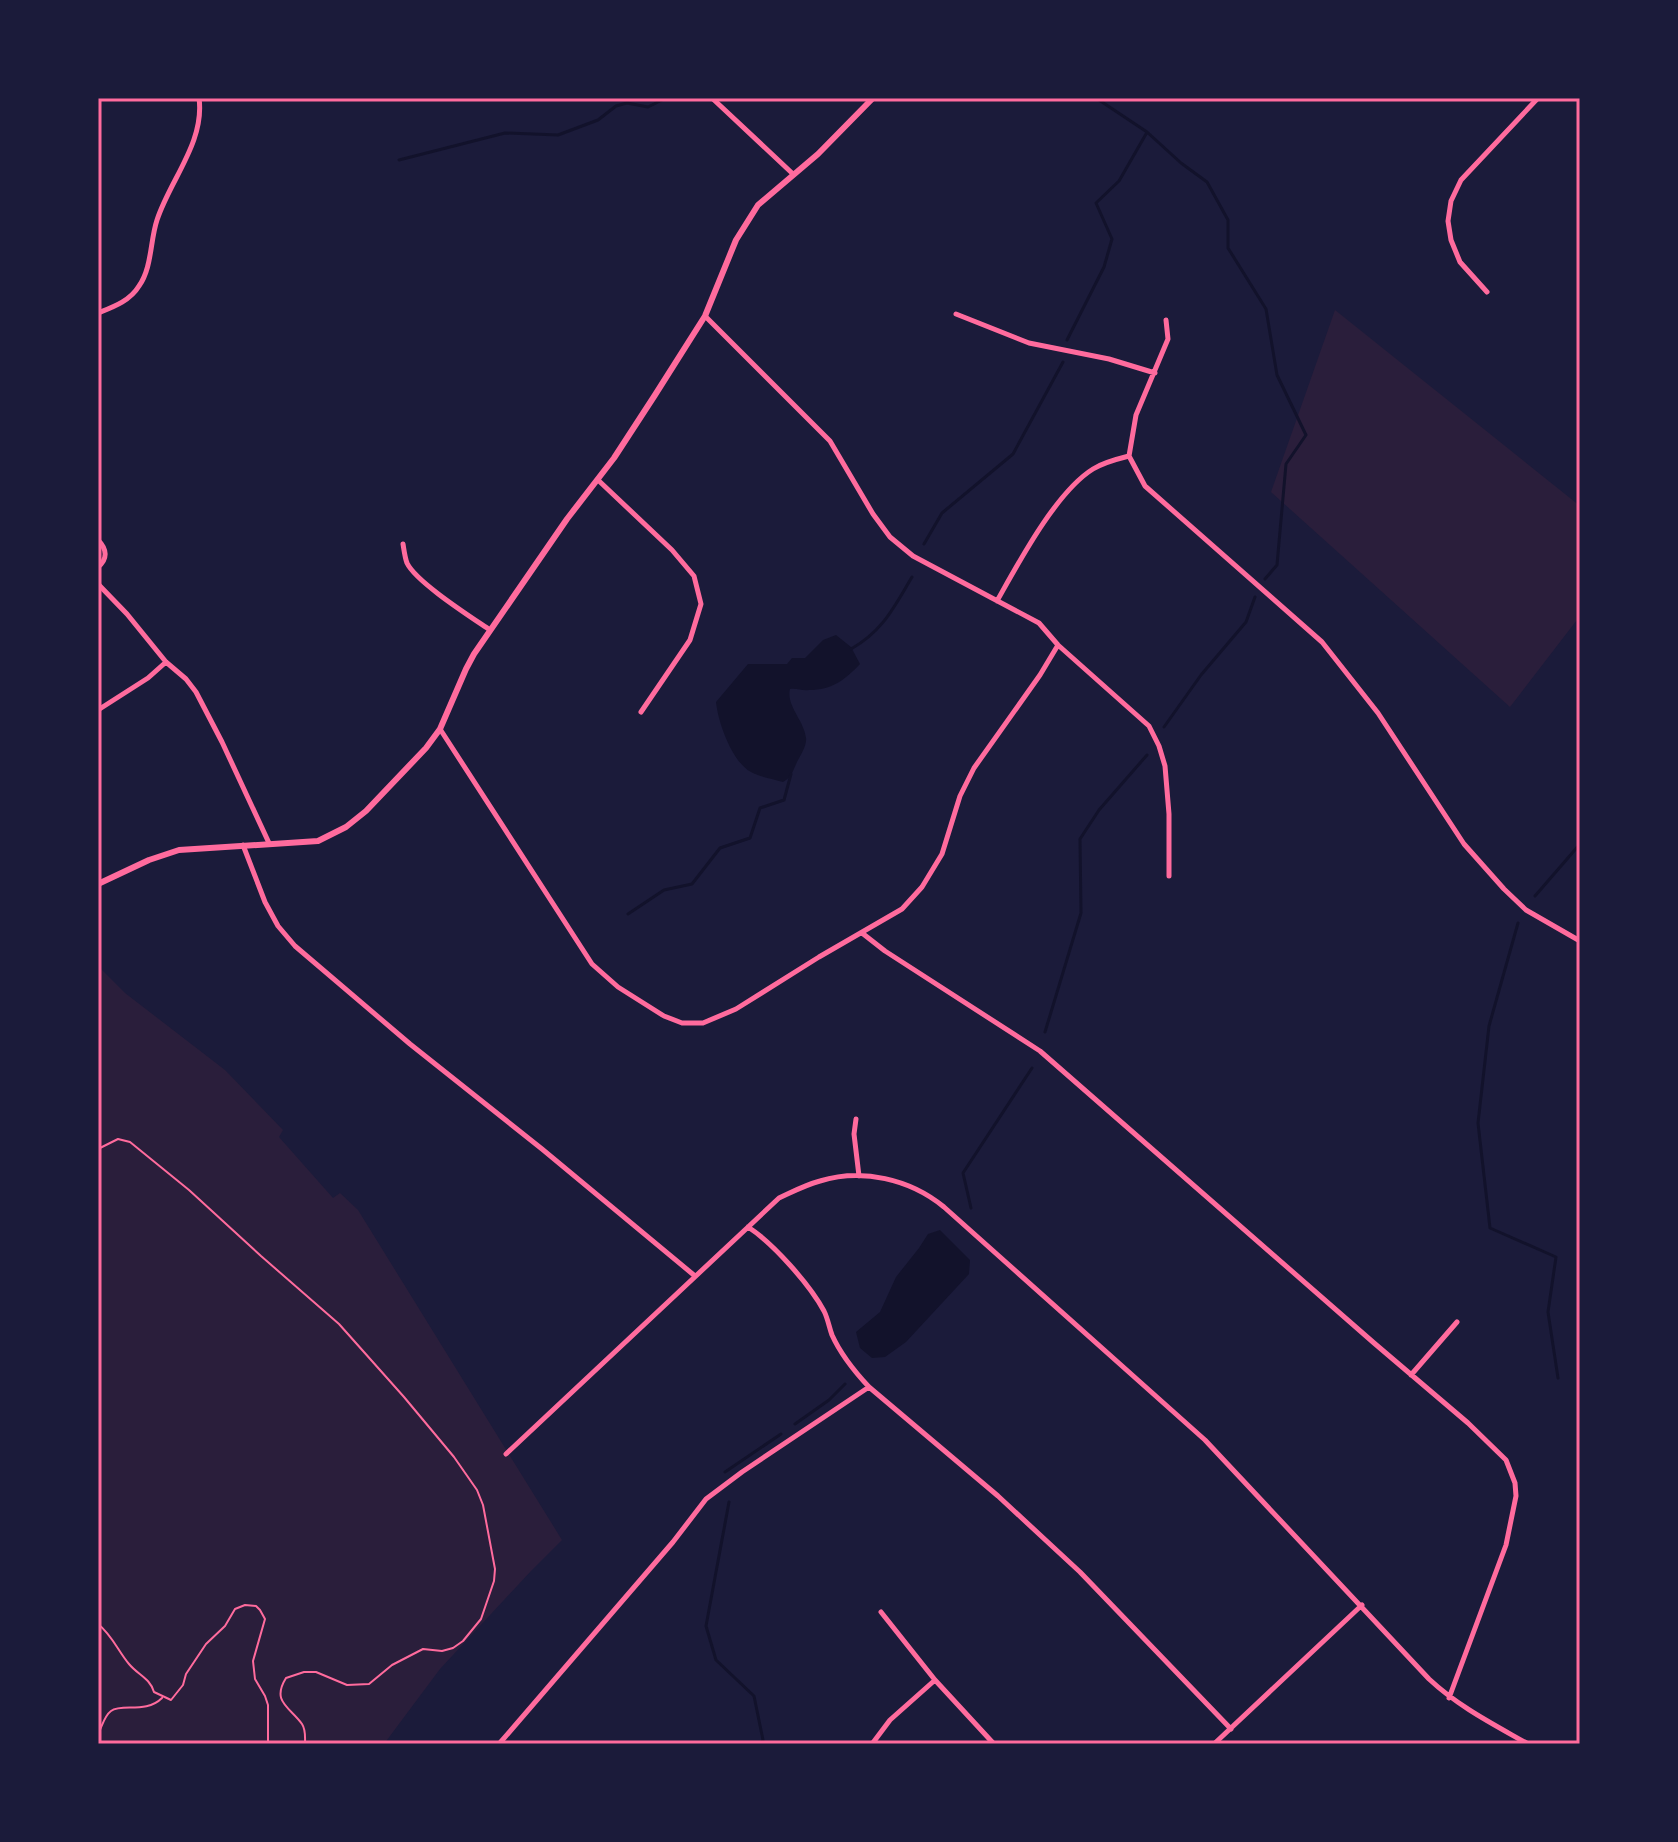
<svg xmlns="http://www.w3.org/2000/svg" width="1678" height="1842" viewBox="0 0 1678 1842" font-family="'PT Serif',serif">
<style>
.green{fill:#2a1e3b}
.water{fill:#12122b}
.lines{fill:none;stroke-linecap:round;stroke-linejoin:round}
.stream{stroke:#12122b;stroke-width:3}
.path{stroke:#ff6b9d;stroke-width:2}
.minor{stroke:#ff6b9d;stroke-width:5}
.tertiary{stroke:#ff6b9d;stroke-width:6}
.neatline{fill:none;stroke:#ff6b9d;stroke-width:3}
</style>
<rect width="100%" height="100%" fill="#1b1b3a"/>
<!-- green -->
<path class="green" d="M 1335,310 L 1580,506 L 1580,616 L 1510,707 L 1271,492 Z
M 98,966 L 125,993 L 225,1070 L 283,1130 L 279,1137 L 333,1198 L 340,1193 L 358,1210 L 562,1540 L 531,1571 L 440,1669 L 384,1744 L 98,1744 Z"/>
<!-- water -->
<path class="water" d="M 836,635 L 851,647 L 860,664 C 845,680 832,690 809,690 C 802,691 797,688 790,689 C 786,706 804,720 806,738 C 807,745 801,755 797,762 C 793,771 791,778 783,782 C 773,779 760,777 751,772 C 732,762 718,722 716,702 L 748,664 L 787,664 L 792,658 L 805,658 L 823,640 Z
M 940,1230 L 970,1260 L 969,1274 L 906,1342 L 885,1357 L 872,1358 L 860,1348 L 856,1332 L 880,1312 L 896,1277 L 919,1248 L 928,1234 Z"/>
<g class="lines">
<!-- stream -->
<path class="stream" d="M 1096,98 L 1147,132 L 1181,163 L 1207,182 L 1228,220 L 1228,248 L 1266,309 L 1277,375 L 1306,435 L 1286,464 L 1277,565 L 1265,579
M 399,160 L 505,133 L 558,135 L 598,120 L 616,106 L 627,103 L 648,107 L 664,99 L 681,98
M 1067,340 L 1104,267 L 1112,239 L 1096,203 L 1119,181 L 1146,134
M 924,544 L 942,513 L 1013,454 L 1063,362
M 851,649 C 883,631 894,607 912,577
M 1164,727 L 1201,675 L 1246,622 L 1255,597
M 1535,896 L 1580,844
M 628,914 L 664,890 L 692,884 L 720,848 L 750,838 L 760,808 L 784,800 L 791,774
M 1518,923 L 1489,1026 L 1478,1123 L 1490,1228 L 1556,1257 L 1548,1312 L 1558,1378
M 1045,1032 L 1081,913 L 1080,839 L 1099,810 L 1147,755
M 971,1208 L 963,1173 L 1032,1068
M 795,1424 L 829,1400 L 845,1384
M 725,1472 L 781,1434
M 729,1502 L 706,1626 L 716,1660 L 754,1696 L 763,1740 L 761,1744"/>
<!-- path -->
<path class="path" d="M 98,1149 L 118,1139 L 130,1142 L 189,1190 L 261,1256 L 339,1324 L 404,1397 L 454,1457 L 477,1490 L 483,1505 L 495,1569 L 494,1581 L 481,1619 L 463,1641 L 453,1648 L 442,1651 L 423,1649 L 392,1665 L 369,1684 L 347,1685 L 316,1672 L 304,1672 L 286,1678 C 271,1702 290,1707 302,1724 C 306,1730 305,1737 305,1744
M 98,1624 C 112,1635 118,1651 129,1664 C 138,1675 150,1678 154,1692 L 171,1700 L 183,1685 L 186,1674 L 206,1644 L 225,1626 L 235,1609 L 245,1605 L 256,1606 L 260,1610 L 265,1619 L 253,1661 L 255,1679 L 265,1696 L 268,1705 L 268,1744
M 98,1734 C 102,1727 104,1716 111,1711 C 122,1703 146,1714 162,1698"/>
<!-- minor -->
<path class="minor" d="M 712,98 L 793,174
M 1487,292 L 1460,262 L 1451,240 L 1448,221 L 1451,201 L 1461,180 L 1538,98
M 98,313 C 113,307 130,301 139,286 C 152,268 150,241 157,220 C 170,180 205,142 199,98
M 956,314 L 1029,343 L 1109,359 L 1155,373
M 705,316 L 830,441 L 873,514 L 890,537 L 913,556 L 1039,623 L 1058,645 L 1149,726 L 1159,746 L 1165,766 L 1169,814 L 1169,876
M 1166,320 L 1168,339 L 1136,415 L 1129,456 L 1145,486 L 1322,642 L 1378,713 L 1464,844 L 1504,889 L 1526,910 L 1580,941
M 598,480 L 672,550 L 694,576 L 701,604 L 690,640 L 641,712
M 98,540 C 107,549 108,559 98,567
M 403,544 C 404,550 405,558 407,563 C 416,582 471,617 490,630
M 98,584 L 127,614 L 166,662 L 186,679 L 196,692 L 222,742 L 269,843
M 997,601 C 1019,562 1056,492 1093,469 C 1104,462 1117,459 1129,456
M 98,710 L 148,678 L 166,662
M 440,729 L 592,964 L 618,987 L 664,1016 L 682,1023 L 703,1023 L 736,1009 L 819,957 L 902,909 L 922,887 L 942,854 L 960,796 L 974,768 L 1040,675 L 1058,645
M 243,845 L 265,902 L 278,926 L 295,946 L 410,1044 L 542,1149 L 695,1276
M 862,933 L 885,951 L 1040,1051 L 1374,1343 L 1468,1423 L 1506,1460 L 1515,1483 L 1516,1496 L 1506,1545 L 1449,1698
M 856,1119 L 854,1134 L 859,1176
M 748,1227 C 773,1243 810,1285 824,1311 C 828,1319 829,1327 832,1335 C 841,1355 854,1371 869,1387 L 998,1496 L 1080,1572 L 1231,1729
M 1411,1375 L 1457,1322
M 506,1454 L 779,1198 C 792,1192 805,1185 820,1181 C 862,1168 910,1179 944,1207 L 1205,1440 L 1429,1679 C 1459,1707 1493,1724 1528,1744
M 881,1612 L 935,1680 L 994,1744
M 499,1744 L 673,1542 L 706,1499 L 742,1472 L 869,1387
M 872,1744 L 890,1720 L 935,1680
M 1214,1744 L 1362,1605"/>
<!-- tertiary -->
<path class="tertiary" d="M 98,884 L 149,860 L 179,850 L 318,841 L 346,827 L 366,811 L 426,748 L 440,729 L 466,669 L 474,654 L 567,519 L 614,458 L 655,395 L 705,316 L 736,240 L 758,205 L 818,154 L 873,98"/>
</g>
<!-- border -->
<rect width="1678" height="1842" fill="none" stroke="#1b1b3a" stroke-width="200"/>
<rect x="100" y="100" width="1478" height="1642" class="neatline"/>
</svg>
